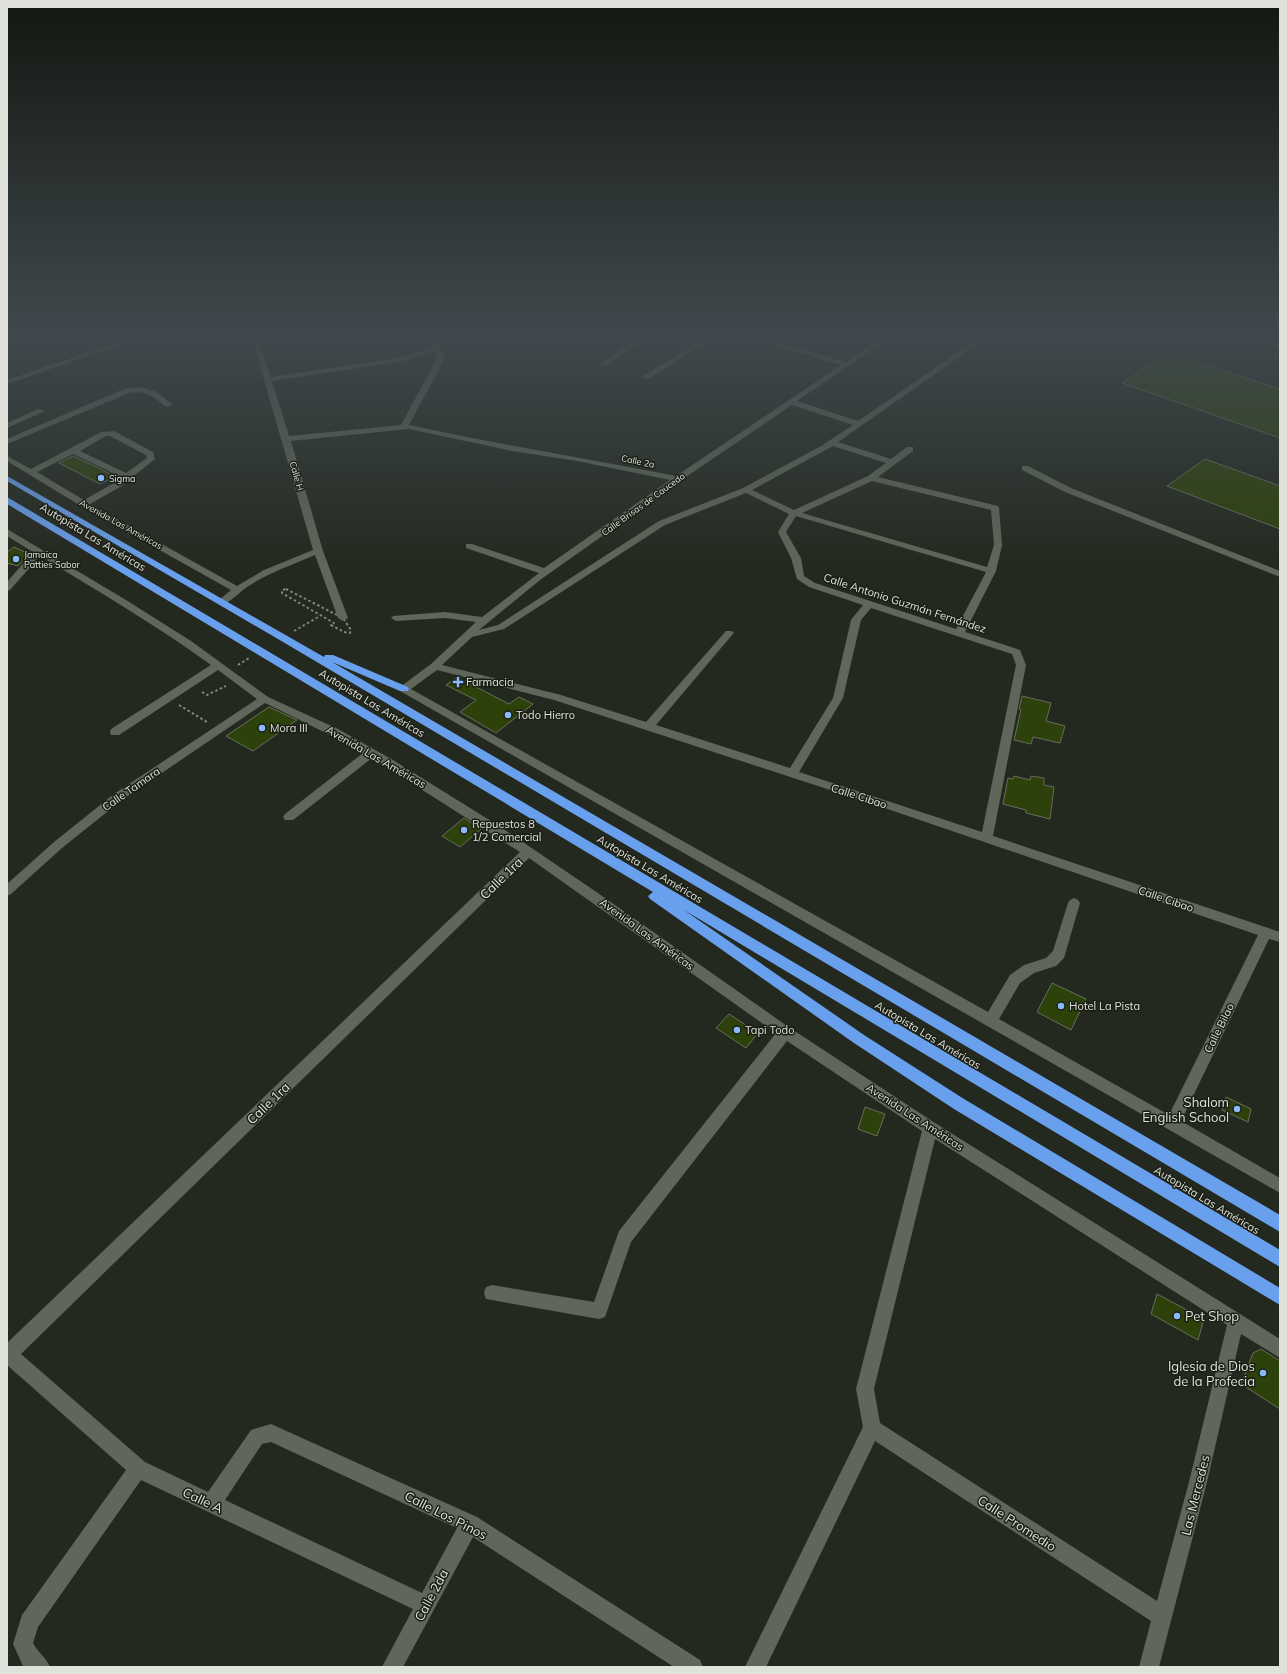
<svg xmlns="http://www.w3.org/2000/svg" width="1287" height="1674" viewBox="0 0 1287 1674" font-family="Mulish,sans-serif">
<style>
.building{fill:#2d410a;stroke:#676d60}
.lines{fill:none;stroke-linecap:round;stroke-linejoin:round}
.path{stroke:#83877e;stroke-width:2;stroke-dasharray:2.5 2.5;stroke-linecap:butt}
.minor{fill:#60665a;fill-rule:evenodd}
.highway{fill:#69a0ed;fill-rule:evenodd}
.poi-dot{fill:#8abafc;stroke:#1b1f15;stroke-width:1.5}
.labels{text-anchor:middle;dominant-baseline:central;stroke-width:3;stroke-linejoin:round;paint-order:stroke}
.far-street-label{font-size:9px;fill:#dfe2db;stroke:#1b1f15}
.far-poi-label{font-size:9px;fill:#dfe2db;stroke:#1b1f15;text-anchor:start}
.street-label{font-size:11px;fill:#dfe2db;stroke:#1b1f15}
.poi-label{font-size:11px;fill:#dfe2db;stroke:#1b1f15;text-anchor:start}
.near-street-label{font-size:13px;fill:#dfe2db;stroke:#1b1f15}
.near-poi-label{font-size:13px;fill:#dfe2db;stroke:#1b1f15;text-anchor:end}
</style>
<rect width="100%" height="100%" fill="#24291f"/>
<!-- building -->
<path class="building" d="M 1169,354 L 1280,389 L 1280,438 L 1122,383 Z
M 73,456 L 101,469 L 115,477 L 100,484 L 59,463 Z
M 1205,459 L 1280,486 L 1280,529 L 1167,486 Z
M 14,547 L 29,554 L 18,566 L 7,563 L 7,552 Z
M 457,677 L 509,704 L 519,697 L 533,704 L 496,733 L 460,712 L 476,700 L 446,685 Z
M 1022,696 L 1051,703 L 1046,721 L 1065,726 L 1060,743 L 1033,737 L 1031,744 L 1014,740 L 1021,710 L 1019,709 Z
M 269,707 L 297,720 L 253,751 L 226,736 Z
M 1014,776 L 1030,780 L 1031,776 L 1044,778 L 1044,785 L 1054,787 L 1050,819 L 1026,813 L 1026,810 L 1003,804 L 1008,778 L 1013,779 Z
M 464,818 L 481,829 L 460,847 L 442,836 Z
M 1052,983 L 1086,999 L 1071,1030 L 1037,1012 Z
M 729,1014 L 758,1033 L 746,1048 L 716,1028 Z
M 1226,1097 L 1251,1109 L 1248,1122 L 1222,1110 Z
M 865,1107 L 885,1114 L 877,1136 L 858,1129 Z
M 1157,1294 L 1204,1319 L 1198,1340 L 1151,1314 Z
M 1261,1349 L 1280,1361 L 1280,1409 L 1241,1384 L 1253,1353 Z"/>
<g class="lines">
<!-- path -->
<path class="path" d="M 286,589 L 343,618 L 351,630 L 350,633 L 344,632 L 331,625 L 334,623 L 282,593 L 282,590 Z
M 294,631 L 320,616
M 238,665 L 249,658
M 202,692 L 207,695 L 226,686
M 179,705 L 207,722"/>
<!-- minor -->
<path class="minor" d="M 52,333 L 61,333 L 52,338 L 19,343 L 16,341 Z
M 131,333 L 137,333 L 138,335 L 131,341 L 7,384 L 7,380 L 127,339 L 131,335 Z
M 257,333 L 263,333 L 260,345 L 271,377 L 403,357 L 426,349 L 450,333 L 458,333 L 436,348 L 445,354 L 444,360 L 409,425 C 498,444 587,459 676,476 L 841,365 L 733,333 L 744,333 L 846,362 L 888,333 L 896,333 L 797,401 L 858,421 L 986,333 L 994,333 L 838,442 L 891,459 L 907,447 L 913,447 L 913,451 L 878,477 L 998,506 L 999,508 L 1002,545 L 996,571 L 965,632 L 1020,650 L 1026,665 L 993,836 L 1280,932 L 1280,942 L 1269,939 L 1181,1121 L 1280,1178 L 1280,1193 L 400,691 L 399,689 L 400,687 L 431,664 L 476,622 L 445,618 L 396,621 L 391,618 L 393,616 L 445,612 L 482,617 L 539,573 L 466,548 L 466,544 L 472,544 L 544,568 L 670,480 L 577,461 L 512,451 L 409,429 L 291,441 L 323,551 L 348,618 L 343,621 L 338,618 L 315,555 C 292,565 268,573 247,587 C 239,592 228,606 219,604 L 217,602 L 219,600 L 231,590 L 81,506 L 7,461 L 7,456 L 31,469 L 101,432 L 114,431 L 153,452 L 155,459 L 120,487 L 90,504 L 237,586 L 264,570 L 313,550 L 254,345 ZM 432,351 L 437,355 L 436,360 L 401,425 L 289,436 L 272,381 L 404,361 ZM 792,405 L 853,425 L 821,446 L 743,488 L 659,521 L 498,625 L 479,630 L 540,580 L 680,481 ZM 106,436 L 110,436 L 146,455 L 147,458 L 126,473 L 80,451 ZM 833,446 L 886,463 L 868,476 L 794,510 L 752,490 ZM 73,454 L 121,477 L 114,483 L 84,500 L 37,472 ZM 872,481 L 991,510 L 994,545 L 987,567 L 802,513 ZM 746,493 L 789,514 L 778,532 L 791,558 L 797,579 L 809,587 L 863,605 L 851,620 L 833,698 L 790,768 L 656,725 L 732,635 L 734,633 L 732,631 L 726,631 L 646,722 L 561,695 L 442,665 L 472,637 L 504,629 L 665,525 ZM 796,516 L 986,572 L 956,629 L 815,583 L 804,576 L 801,558 L 786,532 ZM 871,608 L 1012,654 L 1016,665 L 982,832 L 799,772 L 843,698 L 861,620 ZM 437,670 L 554,700 L 864,801 L 1258,935 L 1169,1115 L 999,1019 L 1020,983 L 1034,973 L 1056,966 L 1064,958 L 1080,903 L 1078,900 L 1074,898 L 1070,900 L 1068,903 L 1053,951 L 1046,958 L 1024,965 L 1010,975 L 988,1012 L 411,689 Z
M 646,333 L 654,333 L 606,366 L 599,364 Z
M 713,333 L 721,333 L 648,379 L 641,377 Z
M 1241,333 L 1250,333 L 1280,345 L 1280,349 Z
M 140,387 L 157,392 L 173,405 L 166,407 C 154,396 145,390 129,393 L 7,444 L 7,439 L 124,389 Z
M 38,409 L 45,411 L 7,428 L 7,423 Z
M 1022,466 L 1028,466 L 1071,488 L 1280,571 L 1280,577 L 1065,492 L 1022,470 Z
M 7,529 L 126,600 L 191,641 L 268,697 L 338,729 L 393,760 L 499,826 L 595,891 L 790,1028 L 935,1123 L 1280,1339 L 1280,1358 L 1241,1334 L 1207,1482 L 1159,1667 L 1139,1667 L 1151,1621 L 875,1441 L 766,1667 L 745,1667 L 863,1427 L 856,1389 L 922,1131 L 787,1041 L 631,1242 L 605,1317 L 599,1319 L 486,1299 L 484,1293 L 486,1287 L 492,1285 L 594,1302 L 619,1231 L 776,1033 L 529,858 L 21,1354 L 145,1462 L 208,1492 L 251,1430 L 271,1424 L 477,1517 L 700,1660 L 703,1667 L 674,1667 L 473,1537 L 403,1667 L 382,1667 L 413,1609 L 141,1480 L 38,1627 L 33,1643 C 38,1653 46,1657 50,1667 L 23,1666 L 13,1644 L 22,1615 L 126,1470 L 7,1365 L 7,1343 L 520,852 L 372,758 L 293,820 L 285,820 L 283,817 L 285,814 L 363,753 L 330,735 L 265,703 L 122,800 L 62,848 L 11,894 L 7,896 L 7,884 L 54,842 L 114,794 L 257,699 L 218,670 L 119,735 L 111,735 L 110,732 L 111,729 L 211,665 C 156,625 98,591 40,556 L 10,590 L 7,591 L 7,582 L 33,552 L 7,536 ZM 935,1139 L 1227,1325 L 1189,1482 L 1157,1601 L 880,1423 L 874,1389 ZM 271,1442 L 457,1528 L 422,1593 L 225,1500 L 262,1444 Z"/>
<!-- highway -->
<path class="highway" d="M 7,476 L 324,657 L 325,655 L 333,655 L 408,687 L 409,689 L 408,691 L 400,691 L 332,662 L 1280,1215 L 1280,1232 L 278,639 L 7,481 Z
M 7,497 L 1280,1250 L 1280,1267 L 684,910 L 864,1035 L 964,1099 L 1280,1288 L 1280,1305 L 954,1109 L 854,1043 L 650,899 L 648,896 L 653,892 L 7,504 Z"/>
</g>
<!-- sky -->
<linearGradient id="sky" x2="0" y2="1"><stop stop-color="#141711"/><stop offset="0.59" stop-color="#3f494d"/><stop offset="1" stop-color="#3f494d" stop-opacity="0"/></linearGradient>
<rect width="1287" height="567" fill="url(#sky)"/>
<!-- markers -->
<g class="poi-dot">
<circle cx="101" cy="478" r="4"/>
<circle cx="16" cy="559" r="4"/>
<path d="M456 676h4v4h4v4h-4v4h-4v-4h-4v-4h4z"/>
<circle cx="508" cy="715" r="4"/>
<circle cx="262" cy="728" r="4"/>
<circle cx="464" cy="830" r="4"/>
<circle cx="1061" cy="1006" r="4"/>
<circle cx="737" cy="1030" r="4"/>
<circle cx="1237" cy="1109" r="4"/>
<circle cx="1177" cy="1316" r="4"/>
<circle cx="1263" cy="1373" r="4"/>
</g>
<g class="labels">
<!-- far-street labels -->
<g class="far-street-label">
<text transform="translate(638 461) rotate(12)">Calle 2a</text>
<text transform="translate(297 476) rotate(74)">Calle H</text>
<text transform="translate(643 504) rotate(-36)">Calle Brisas de Caucedo</text>
<text transform="translate(121 524) rotate(29)">Avenida Las Américas</text>
</g>
<!-- far-poi labels -->
<g class="far-poi-label">
<text x="109" y="478">Sigma</text>
<text x="24" y="554">Jamaica<tspan x="24" dy="10">Patties Sabor</tspan></text>
</g>
<!-- street labels -->
<g class="street-label">
<text transform="translate(93 537) rotate(31)">Autopista Las Américas</text>
<text transform="translate(905 603) rotate(18)">Calle Antonio Guzmán Fernández</text>
<text transform="translate(372 703) rotate(31)">Autopista Las Américas</text>
<text transform="translate(376 757) rotate(30)">Avenida Las Américas</text>
<text transform="translate(131 789) rotate(-35)">Calle Tamara</text>
<text transform="translate(859 796) rotate(18)">Calle Cibao</text>
<text transform="translate(650 869) rotate(31)">Autopista Las Américas</text>
<text transform="translate(1166 899) rotate(19)">Calle Cibao</text>
<text transform="translate(647 934) rotate(36)">Avenida Las Américas</text>
<text transform="translate(1219 1028) rotate(-64)">Calle Bilao</text>
<text transform="translate(928 1035) rotate(31)">Autopista Las Américas</text>
<text transform="translate(915 1117) rotate(33)">Avenida Las Américas</text>
<text transform="translate(1207 1200) rotate(31)">Autopista Las Américas</text>
</g>
<!-- poi labels -->
<g class="poi-label">
<text x="466" y="682">Farmacia</text>
<text x="516" y="715">Todo Hierro</text>
<text x="270" y="728">Mora III</text>
<text x="472" y="824">Repuestos 8<tspan x="472" dy="13">1/2 Comercial</tspan></text>
<text x="1069" y="1006">Hotel La Pista</text>
<text x="745" y="1030">Tapi Todo</text>
</g>
<!-- near-street labels -->
<g class="near-street-label">
<text transform="translate(501 878) rotate(-44)">Calle 1ra</text>
<text transform="translate(268 1103) rotate(-44)">Calle 1ra</text>
<text transform="translate(1195 1495) rotate(-76)">Las Mercedes</text>
<text transform="translate(203 1500) rotate(25)">Calle A</text>
<text transform="translate(446 1515) rotate(27)">Calle Los Pinos</text>
<text transform="translate(1017 1523) rotate(33)">Calle Promedio</text>
<text transform="translate(431 1595) rotate(-62)">Calle 2da</text>
</g>
<!-- near-poi labels -->
<g class="near-poi-label">
<text x="1229" y="1102">Shalom<tspan x="1229" dy="15">English School</tspan></text>
<text x="1185" y="1316" text-anchor="start">Pet Shop</text>
<text x="1255" y="1366">Iglesia de Dios<tspan x="1255" dy="15">de la Profecia</tspan></text>
</g>
</g>
<!-- border -->
<rect width="1287" height="1674" fill="none" stroke="#dfe2db" stroke-width="16"/>
</svg>
